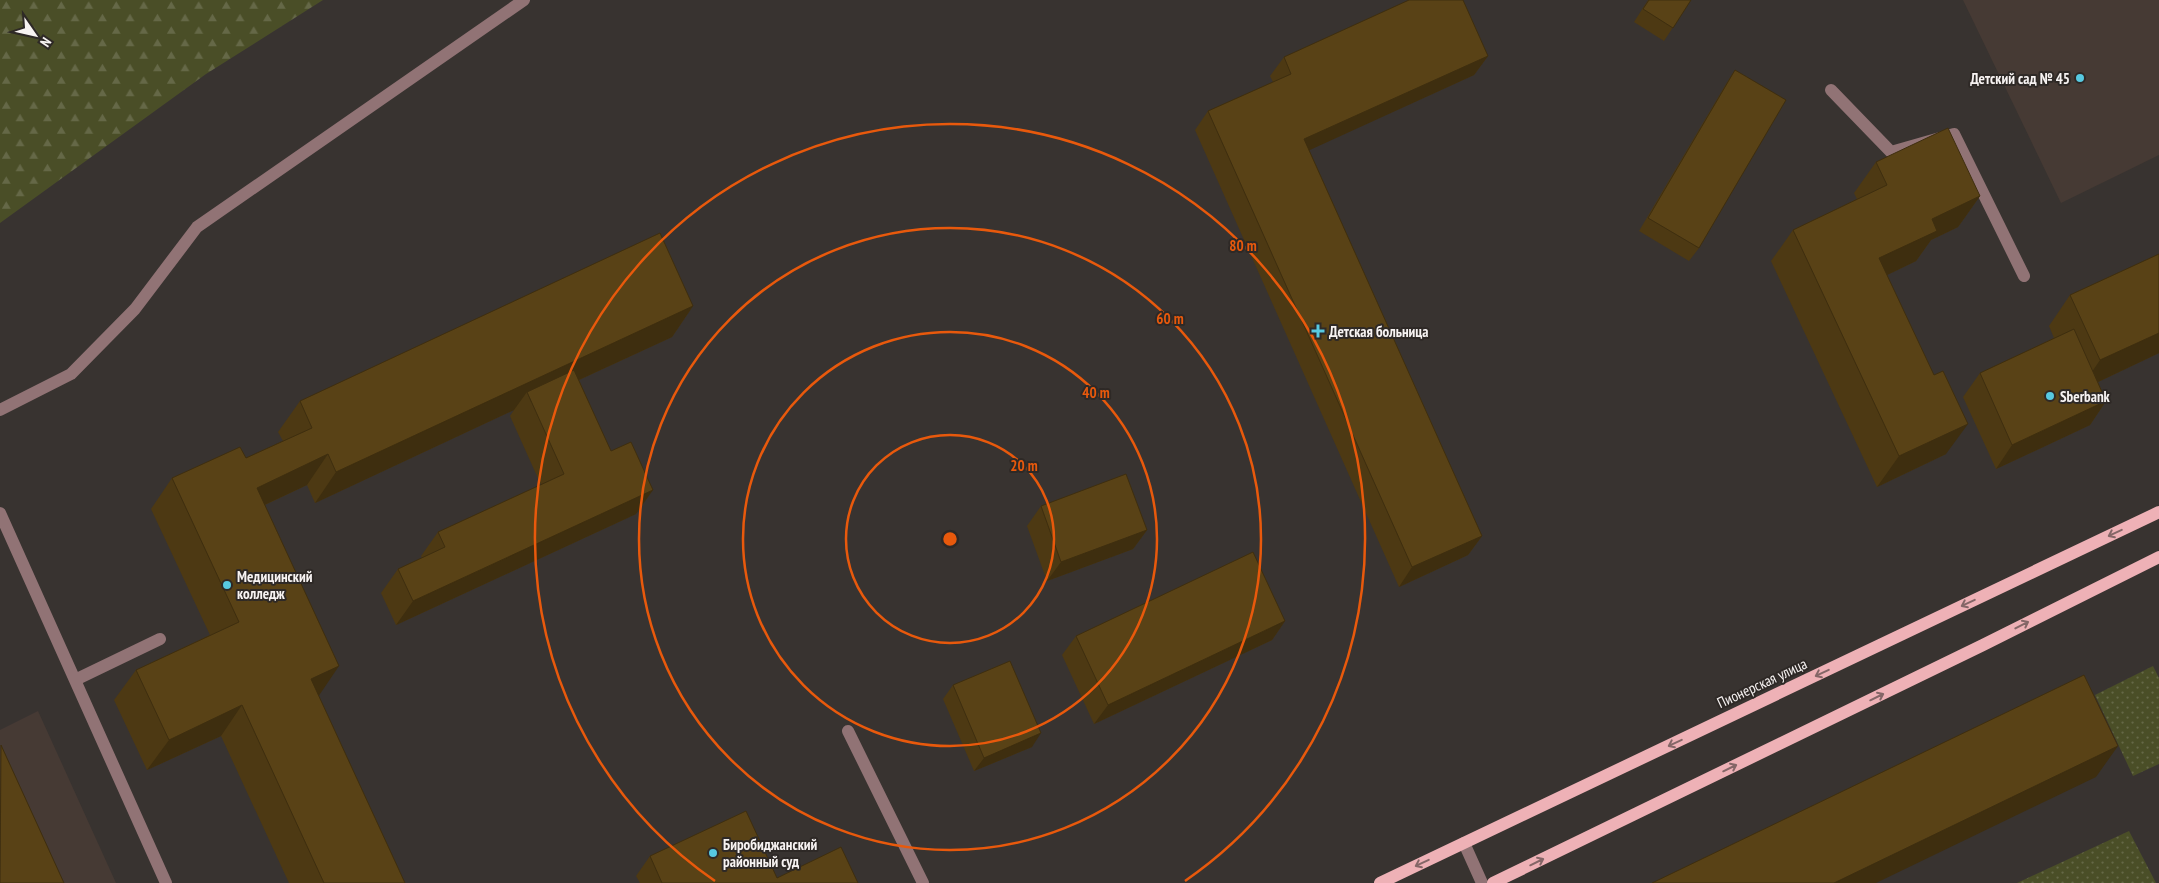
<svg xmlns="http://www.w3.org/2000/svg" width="2159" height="883" viewBox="0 0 2159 883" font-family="'PT Sans Narrow',sans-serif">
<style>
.built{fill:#463a34}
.grass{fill:url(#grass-dots)}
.forest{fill:url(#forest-firs)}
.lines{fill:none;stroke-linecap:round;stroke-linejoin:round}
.minor{stroke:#917375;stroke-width:12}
.major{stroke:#eeb1b6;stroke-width:12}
.wall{fill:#4d3913}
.shaded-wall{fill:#3e2e0f}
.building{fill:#594216;stroke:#3e2e0f}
.oneway{stroke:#846667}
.ring{fill:none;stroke:#e8590c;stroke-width:2.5}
.poi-dot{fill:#57c9e1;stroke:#2e2926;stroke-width:2}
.labels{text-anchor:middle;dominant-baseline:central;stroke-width:4;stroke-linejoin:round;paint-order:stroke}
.poi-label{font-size:15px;font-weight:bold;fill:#f7f3f2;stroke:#2e2926;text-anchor:start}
.street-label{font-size:15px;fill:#f7f3f2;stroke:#2e2926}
.centre{fill:#e8590c;stroke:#2e2926;stroke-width:2.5}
.ring-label{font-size:15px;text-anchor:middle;font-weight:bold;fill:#e8590c;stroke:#2e2926;stroke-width:4;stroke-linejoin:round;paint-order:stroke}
</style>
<defs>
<pattern id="grass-dots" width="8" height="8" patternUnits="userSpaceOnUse" patternTransform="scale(1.25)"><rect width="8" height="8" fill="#4a4e27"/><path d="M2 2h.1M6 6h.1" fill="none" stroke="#656847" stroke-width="1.8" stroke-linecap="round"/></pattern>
<pattern id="forest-firs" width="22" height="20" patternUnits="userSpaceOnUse" patternTransform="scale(1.25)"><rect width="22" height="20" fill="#4a4e27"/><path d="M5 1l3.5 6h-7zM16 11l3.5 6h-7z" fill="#656847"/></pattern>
</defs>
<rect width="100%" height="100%" fill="#383330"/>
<!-- built -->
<path class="built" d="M 1963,0 L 2159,0 L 2159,155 L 2061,203 Z
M 38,711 L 116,883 L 0,883 L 0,730 Z"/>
<!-- grass -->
<path class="grass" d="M 2153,666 L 2159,678 L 2159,764 L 2133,776 L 2095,695 Z
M 2129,831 L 2156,883 L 2017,883 Z"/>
<!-- forest -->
<path class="forest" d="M 0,0 L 323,0 L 206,74 L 0,223 Z"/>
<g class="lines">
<!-- minor -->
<path class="minor" d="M 1831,90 L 1891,152 L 1954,134 L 2024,276
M 0,410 L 71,374 L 135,309 L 197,227 L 524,0
M 0,513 L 166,883
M 75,680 L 160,639
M 848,731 L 923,883
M 1464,843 L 1482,883"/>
<!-- major -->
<path class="major" d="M 1380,883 L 2159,512
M 1493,883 L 1983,645 L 2159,557"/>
</g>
<!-- wall -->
<path class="wall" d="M 1648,0 L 1691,0 L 1664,41 L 1634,22 Z
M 1488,56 L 1474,75 L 1309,150 L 1482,536 L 1468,555 L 1399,587 L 1195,130 L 1208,111 L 1273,82 L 1270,76 L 1284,57 Z
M 1735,70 L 1699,248 L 1689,261 L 1639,231 L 1726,84 Z
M 1876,162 L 1980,196 L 1958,227 L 1931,240 L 1916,261 L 1887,275 L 1946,454 L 1877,487 L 1771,261 L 1793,230 L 1857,199 L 1854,193 Z
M 2159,254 L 2159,353 L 2098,382 L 2106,401 L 2090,425 L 1996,469 L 1963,397 L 1980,373 L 2054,338 L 2049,326 L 2070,295 Z
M 693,306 L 672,337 L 579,380 L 636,514 L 396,625 L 381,593 L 398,569 L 422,558 L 421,556 L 438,532 L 541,485 L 510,416 L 514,410 L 315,503 L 307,485 L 265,505 L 318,696 L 405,883 L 289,883 L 221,736 L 147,770 L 114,700 L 136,670 L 210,635 L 151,509 L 172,478 L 246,458 L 283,441 L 278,432 L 300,401 Z
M 1041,506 L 1147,530 L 1133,549 L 1047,581 L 1027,526 Z
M 1285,621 L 1272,640 L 1094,724 L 1062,655 L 1076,636 Z
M 953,685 L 1032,747 L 974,771 L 943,699 Z
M 650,856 L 777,878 L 858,883 L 640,883 L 636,876 Z"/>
<!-- shaded-wall -->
<path class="shaded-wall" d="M 1488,56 L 1474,75 L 1290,159 L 1304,139 Z
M 1980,196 L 1958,227 L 1931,240 L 1916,261 L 1858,289 L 1879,258 L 1932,219 Z
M 693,306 L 672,337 L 531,402 L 527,392 L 514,410 L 315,503 L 336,472 Z
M 2159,333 L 2159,353 L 2079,391 L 2100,360 Z
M 2106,401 L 2090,425 L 1996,469 L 2012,445 Z
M 1968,424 L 1946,454 L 1877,487 L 1899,456 Z
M 328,454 L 307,485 L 236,518 L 257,488 Z
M 653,490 L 636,514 L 396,625 L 413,601 Z
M 1147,530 L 1133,549 L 1047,581 L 1061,562 Z
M 1482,536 L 1468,555 L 1399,587 L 1412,567 Z
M 1285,621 L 1272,640 L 1094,724 L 1108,705 Z
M 339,666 L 318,697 L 311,679 Z
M 242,705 L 221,736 L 147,770 L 169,740 Z
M 1041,733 L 1032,747 L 974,771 L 984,758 Z
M 2118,746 L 2096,777 L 1876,883 L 1834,883 Z"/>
<!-- building -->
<path class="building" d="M 1409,0 L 1463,0 L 1488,56 L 1304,139 L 1482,536 L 1412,567 L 1208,111 L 1291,74 L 1284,57 Z
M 1649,0 L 1691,0 L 1673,28 L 1643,9 Z
M 1735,70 L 1786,100 L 1699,248 L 1648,218 Z
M 1948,128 L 1980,196 L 1932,219 L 1937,231 L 1879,258 L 1934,375 L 1943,371 L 1968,424 L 1899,456 L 1793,230 L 1887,185 L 1876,162 Z
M 660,233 L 693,306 L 336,472 L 328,454 L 257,488 L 339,666 L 311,679 L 405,883 L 324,883 L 242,705 L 169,740 L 136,670 L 239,622 L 172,478 L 240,447 L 246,458 L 312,428 L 300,401 Z
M 2159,254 L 2159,333 L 2100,360 L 2070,295 Z
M 2074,329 L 2106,401 L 2012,445 L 1980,373 Z
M 574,370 L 611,451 L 631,442 L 653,490 L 413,601 L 398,569 L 445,547 L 438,532 L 564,474 L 527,392 Z
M 1126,474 L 1147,530 L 1061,562 L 1041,506 Z
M 1253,552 L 1285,621 L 1108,705 L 1076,636 Z
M 1010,661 L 1041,733 L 984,758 L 953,685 Z
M 2084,675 L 2118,746 L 1834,883 L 1652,883 Z
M 1,745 L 64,883 L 0,883 Z
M 746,811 L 777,878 L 841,847 L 858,883 L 662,883 L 650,856 Z"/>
<!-- one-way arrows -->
<defs><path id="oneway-shaft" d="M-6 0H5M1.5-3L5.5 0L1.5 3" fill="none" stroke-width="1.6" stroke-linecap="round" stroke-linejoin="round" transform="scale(1.25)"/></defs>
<g class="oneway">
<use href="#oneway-shaft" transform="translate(2115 533) rotate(155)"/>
<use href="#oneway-shaft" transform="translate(1968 603) rotate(155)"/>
<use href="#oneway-shaft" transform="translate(2022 625) rotate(-27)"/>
<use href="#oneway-shaft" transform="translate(1822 673) rotate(155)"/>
<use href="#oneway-shaft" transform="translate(1877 697) rotate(-26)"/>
<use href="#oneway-shaft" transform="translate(1675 743) rotate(155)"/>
<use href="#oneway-shaft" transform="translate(1730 768) rotate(-26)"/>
<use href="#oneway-shaft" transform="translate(1537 862) rotate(-26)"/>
<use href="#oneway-shaft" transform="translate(1422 863) rotate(155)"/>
</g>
<!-- distance rings -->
<g class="ring">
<circle cx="950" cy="539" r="104"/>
<circle cx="950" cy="539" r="207"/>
<circle cx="950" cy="539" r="311"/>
<path d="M715 881A415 415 0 1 1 1185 881"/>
</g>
<!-- markers -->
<g class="poi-dot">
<circle cx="2080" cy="78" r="5"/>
<path d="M1315.5 323.5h5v5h5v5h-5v5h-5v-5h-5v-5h5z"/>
<circle cx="2050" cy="396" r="5"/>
<circle cx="227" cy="585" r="5"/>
<circle cx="713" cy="853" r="5"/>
</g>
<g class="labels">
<!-- poi labels -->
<g class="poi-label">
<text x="2070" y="78" text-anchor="end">Детский сад № 45</text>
<text x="1329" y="331">Детская больница</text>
<text x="2060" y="396">Sberbank</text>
<text x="237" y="576">Медицинский<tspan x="237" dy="17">колледж</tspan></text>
<text x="723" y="844">Биробиджанский<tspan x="723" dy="17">районный суд</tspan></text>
</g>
<!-- street labels -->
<g class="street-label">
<text transform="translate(1762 683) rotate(-25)">Пионерская улица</text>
</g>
</g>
<circle cx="950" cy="539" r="8" class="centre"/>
<g class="ring-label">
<text x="1243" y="251">80 m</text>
<text x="1170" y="324">60 m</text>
<text x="1096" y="398">40 m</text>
<text x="1024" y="471">20 m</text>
</g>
<!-- north arrow -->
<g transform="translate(35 35) rotate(124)" stroke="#2e2926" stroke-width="4" paint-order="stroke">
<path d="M0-4L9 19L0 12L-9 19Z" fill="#f7f3f2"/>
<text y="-8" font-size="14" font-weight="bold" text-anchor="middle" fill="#f7f3f2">N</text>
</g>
</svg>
